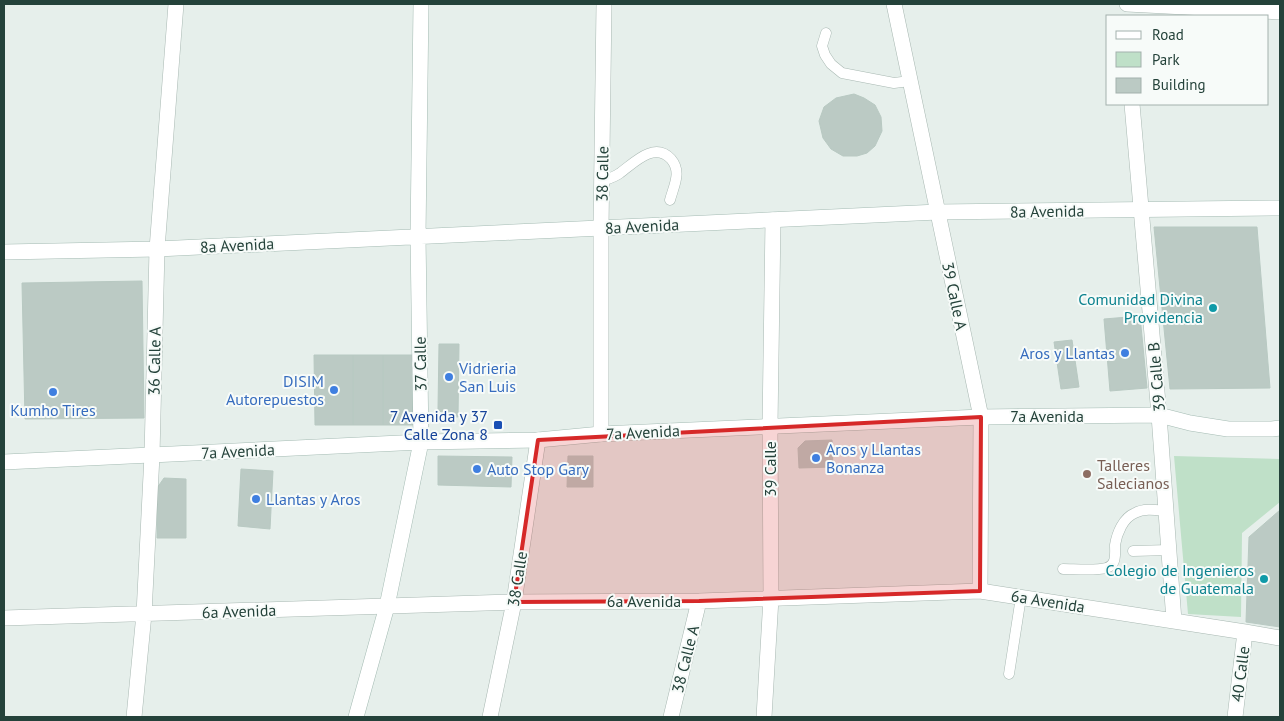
<svg xmlns="http://www.w3.org/2000/svg" width="1284" height="721" viewBox="0 0 1284 721" font-family="'PT Sans',sans-serif">
<style>
.green{fill:#bfe0c8}
.building{fill:#bbcac4;stroke:#b8c9c2}
.lines{fill:none;stroke-linecap:round;stroke-linejoin:round}
.lane-casing{stroke:#a8b8b2;stroke-width:11}
.street-casing{stroke:#a8b8b2;stroke-width:16}
.secondary-casing{stroke:#a4bbb3;stroke-width:16}
.lane{stroke:#fff;stroke-width:10}
.street{stroke:#fff;stroke-width:15}
.secondary{stroke:#fff;stroke-width:15}
.marked{fill:#d62828;fill-opacity:0.2;stroke:#d62828;stroke-width:4;stroke-linejoin:round}
.culture-dot{fill:#0f9aa8;stroke:#f7fbf9;stroke-width:2}
.shop-dot{fill:#3f7fe0;stroke:#f7fbf9;stroke-width:2}
.transit-dot{fill:#1a4fb4;stroke:#f7fbf9;stroke-width:2}
.education-dot{fill:#8d6e63;stroke:#f7fbf9;stroke-width:2}
.labels{text-anchor:middle;dominant-baseline:central;stroke-width:4;stroke-linejoin:round;paint-order:stroke}
.street-label{font-size:16px;fill:#24423a;stroke:#f7fbf9}
.culture-label{font-size:16px;fill:#0d838f;stroke:#f7fbf9;text-anchor:end}
.shop-label{font-size:16px;fill:#366cbe;stroke:#f7fbf9;text-anchor:start}
.transit-label{font-size:16px;fill:#164399;stroke:#f7fbf9;text-anchor:end}
.education-label{font-size:16px;fill:#785e54;stroke:#f7fbf9;text-anchor:start}
</style>
<rect width="100%" height="100%" fill="#e6efeb"/>
<!-- green -->
<path class="green" d="M 1174,456 L 1280,459 L 1280,502 L 1242,533 L 1241,617 L 1188,614 Z"/>
<!-- building -->
<path class="building" d="M 854,94 L 864,98 L 875,105 L 881,117 L 882,131 L 875,146 L 867,153 L 857,156 L 843,156 L 831,149 L 823,138 L 819,121 L 824,107 L 836,98 Z
M 1154,227 L 1257,227 L 1270,388 L 1170,389 Z
M 142,281 L 144,418 L 25,419 L 22,283 Z
M 1140,316 L 1147,388 L 1110,391 L 1104,319 Z
M 1072,340 L 1079,387 L 1061,389 L 1054,342 Z
M 439,344 L 459,344 L 458,417 L 445,416 L 438,409 Z
M 314,355 L 353,355 L 353,425 L 315,425 Z
M 353,355 L 383,355 L 383,425 L 353,425 Z
M 383,355 L 416,355 L 416,425 L 383,425 Z
M 832,440 L 833,467 L 799,468 L 798,448 L 805,441 Z
M 438,456 L 512,457 L 511,487 L 438,485 Z
M 568,456 L 593,456 L 593,487 L 567,487 Z
M 241,469 L 273,471 L 270,529 L 238,526 Z
M 164,478 L 186,479 L 186,538 L 157,538 L 157,488 Z
M 1280,510 L 1280,627 L 1246,622 L 1249,537 Z"/>
<g class="lines">
<!-- lane casing -->
<g class="lane-casing">
<path id="lane" d="M 826,33 L 822,46 L 825,55 L 831,64 L 842,73 L 894,83 L 910,81
M 602,181 C 608,179 615,177 620,173 C 634,163 654,141 671,159 C 682,172 674,185 670,200
M 1133,551 L 1169,550
M 1063,569 C 1074,569 1096,571 1106,568 C 1117,565 1115,554 1115,545 C 1117,533 1123,518 1135,513 C 1144,508 1156,510 1166,511
M 1009,674 L 1021,597"/>
</g>
<!-- street casing -->
<g class="street-casing">
<path id="street" d="M 894,4 L 981,417 L 980,591
M 1127,4 L 1280,12
M 1132,104 L 1159,415 L 1174,621
M 601,434 L 601,228 L 604,4
M 4,618 L 514,602 L 699,601 L 980,591 L 1245,632 L 1280,638
M 134,717 L 144,614 L 152,455 L 157,249 L 176,4
M 490,717 L 514,602 L 538,440
M 671,717 L 699,601
M 764,717 L 771,598 L 770,426 L 773,220
M 1235,717 L 1245,632"/>
</g>
<!-- secondary casing -->
<g class="secondary-casing">
<path id="secondary" d="M 4,252 L 157,249 L 938,212 L 1280,208
M 4,462 L 421,442 L 538,440 L 601,434 L 981,417 L 1159,415 L 1190,423 L 1228,429 L 1272,429 L 1280,428
M 356,717 L 387,606 L 421,442 L 418,236 L 421,4"/>
</g>
<!-- lane -->
<use href="#lane" class="lane"/>
<!-- street -->
<use href="#street" class="street"/>
<!-- secondary -->
<use href="#secondary" class="secondary"/>
</g>
<!-- marked area -->
<path class="marked" d="M 981,417 L 980,591 L 699,601 L 514,602 L 538,440 Z"/>
<!-- markers -->
<g class="culture-dot">
<circle cx="1213" cy="308" r="5"/>
<circle cx="1264" cy="579" r="5"/>
</g>
<g class="shop-dot">
<circle cx="1125" cy="353" r="5"/>
<circle cx="449" cy="377" r="5"/>
<circle cx="334" cy="390" r="5"/>
<circle cx="53" cy="392" r="5"/>
<circle cx="816" cy="458" r="5"/>
<circle cx="477" cy="469" r="5"/>
<circle cx="256" cy="499" r="5"/>
</g>
<rect class="transit-dot" x="493" y="420" width="10" height="10" rx="2.5"/>
<circle class="education-dot" cx="1087" cy="474" r="5"/>
<g class="labels">
<!-- street labels -->
<g class="street-label">
<text transform="translate(602 174) rotate(-89)">38 Calle</text>
<text transform="translate(1047 211) rotate(-1)">8a Avenida</text>
<text transform="translate(642 226) rotate(-3)">8a Avenida</text>
<text transform="translate(237 245) rotate(-3)">8a Avenida</text>
<text transform="translate(955 296) rotate(78)">39 Calle A</text>
<text transform="translate(154 361) rotate(-89)">36 Calle A</text>
<text transform="translate(420 364) rotate(-91)">37 Calle</text>
<text transform="translate(1156 377) rotate(-95)">39 Calle B</text>
<text x="1047" y="416">7a Avenida</text>
<text transform="translate(643 432) rotate(-3)">7a Avenida</text>
<text transform="translate(238 451) rotate(-3)">7a Avenida</text>
<text transform="translate(770 469) rotate(-90)">39 Calle</text>
<text transform="translate(517 579) rotate(-81)">38 Calle</text>
<text x="644" y="601">6a Avenida</text>
<text transform="translate(1048 601) rotate(9)">6a Avenida</text>
<text transform="translate(239 611) rotate(-2)">6a Avenida</text>
<text transform="translate(685 659) rotate(-76)">38 Calle A</text>
<text transform="translate(1240 674) rotate(-83)">40 Calle</text>
</g>
<!-- culture labels -->
<g class="culture-label">
<text x="1203" y="299">Comunidad Divina<tspan x="1203" dy="18">Providencia</tspan></text>
<text x="1254" y="570">Colegio de Ingenieros<tspan x="1254" dy="18">de Guatemala</tspan></text>
</g>
<!-- shop labels -->
<g class="shop-label">
<text x="1115" y="353" text-anchor="end">Aros y Llantas</text>
<text x="459" y="368">Vidrieria<tspan x="459" dy="18">San Luis</tspan></text>
<text x="324" y="381" text-anchor="end">DISIM<tspan x="324" dy="18">Autorepuestos</tspan></text>
<text x="53" y="410" text-anchor="middle">Kumho Tires</text>
<text x="826" y="449">Aros y Llantas<tspan x="826" dy="18">Bonanza</tspan></text>
<text x="487" y="469">Auto Stop Gary</text>
<text x="266" y="499">Llantas y Aros</text>
</g>
<!-- transit labels -->
<g class="transit-label">
<text x="488" y="416">7 Avenida y 37<tspan x="488" dy="18">Calle Zona 8</tspan></text>
</g>
<!-- education labels -->
<g class="education-label">
<text x="1097" y="465">Talleres<tspan x="1097" dy="18">Salecianos</tspan></text>
</g>
</g>
<!-- border -->
<rect width="1284" height="721" fill="none" stroke="#24423a" stroke-width="10"/>
<!-- legend -->
<rect x="1106" y="15" width="162" height="90" fill="#f7fbf9" stroke="#a3b1ad"/>
<rect x="1116" y="31" width="25" height="8" fill="#ffffff" stroke="#a3b1ad"/>
<text x="1152" y="40" font-size="15" fill="#24423a">Road</text>
<rect x="1116" y="52" width="25" height="15" fill="#bfe0c8" stroke="#a3b1ad"/>
<text x="1152" y="65" font-size="15" fill="#24423a">Park</text>
<rect x="1116" y="78" width="25" height="15" fill="#bbcac4" stroke="#a3b1ad"/>
<text x="1152" y="90" font-size="15" fill="#24423a">Building</text>
</svg>
